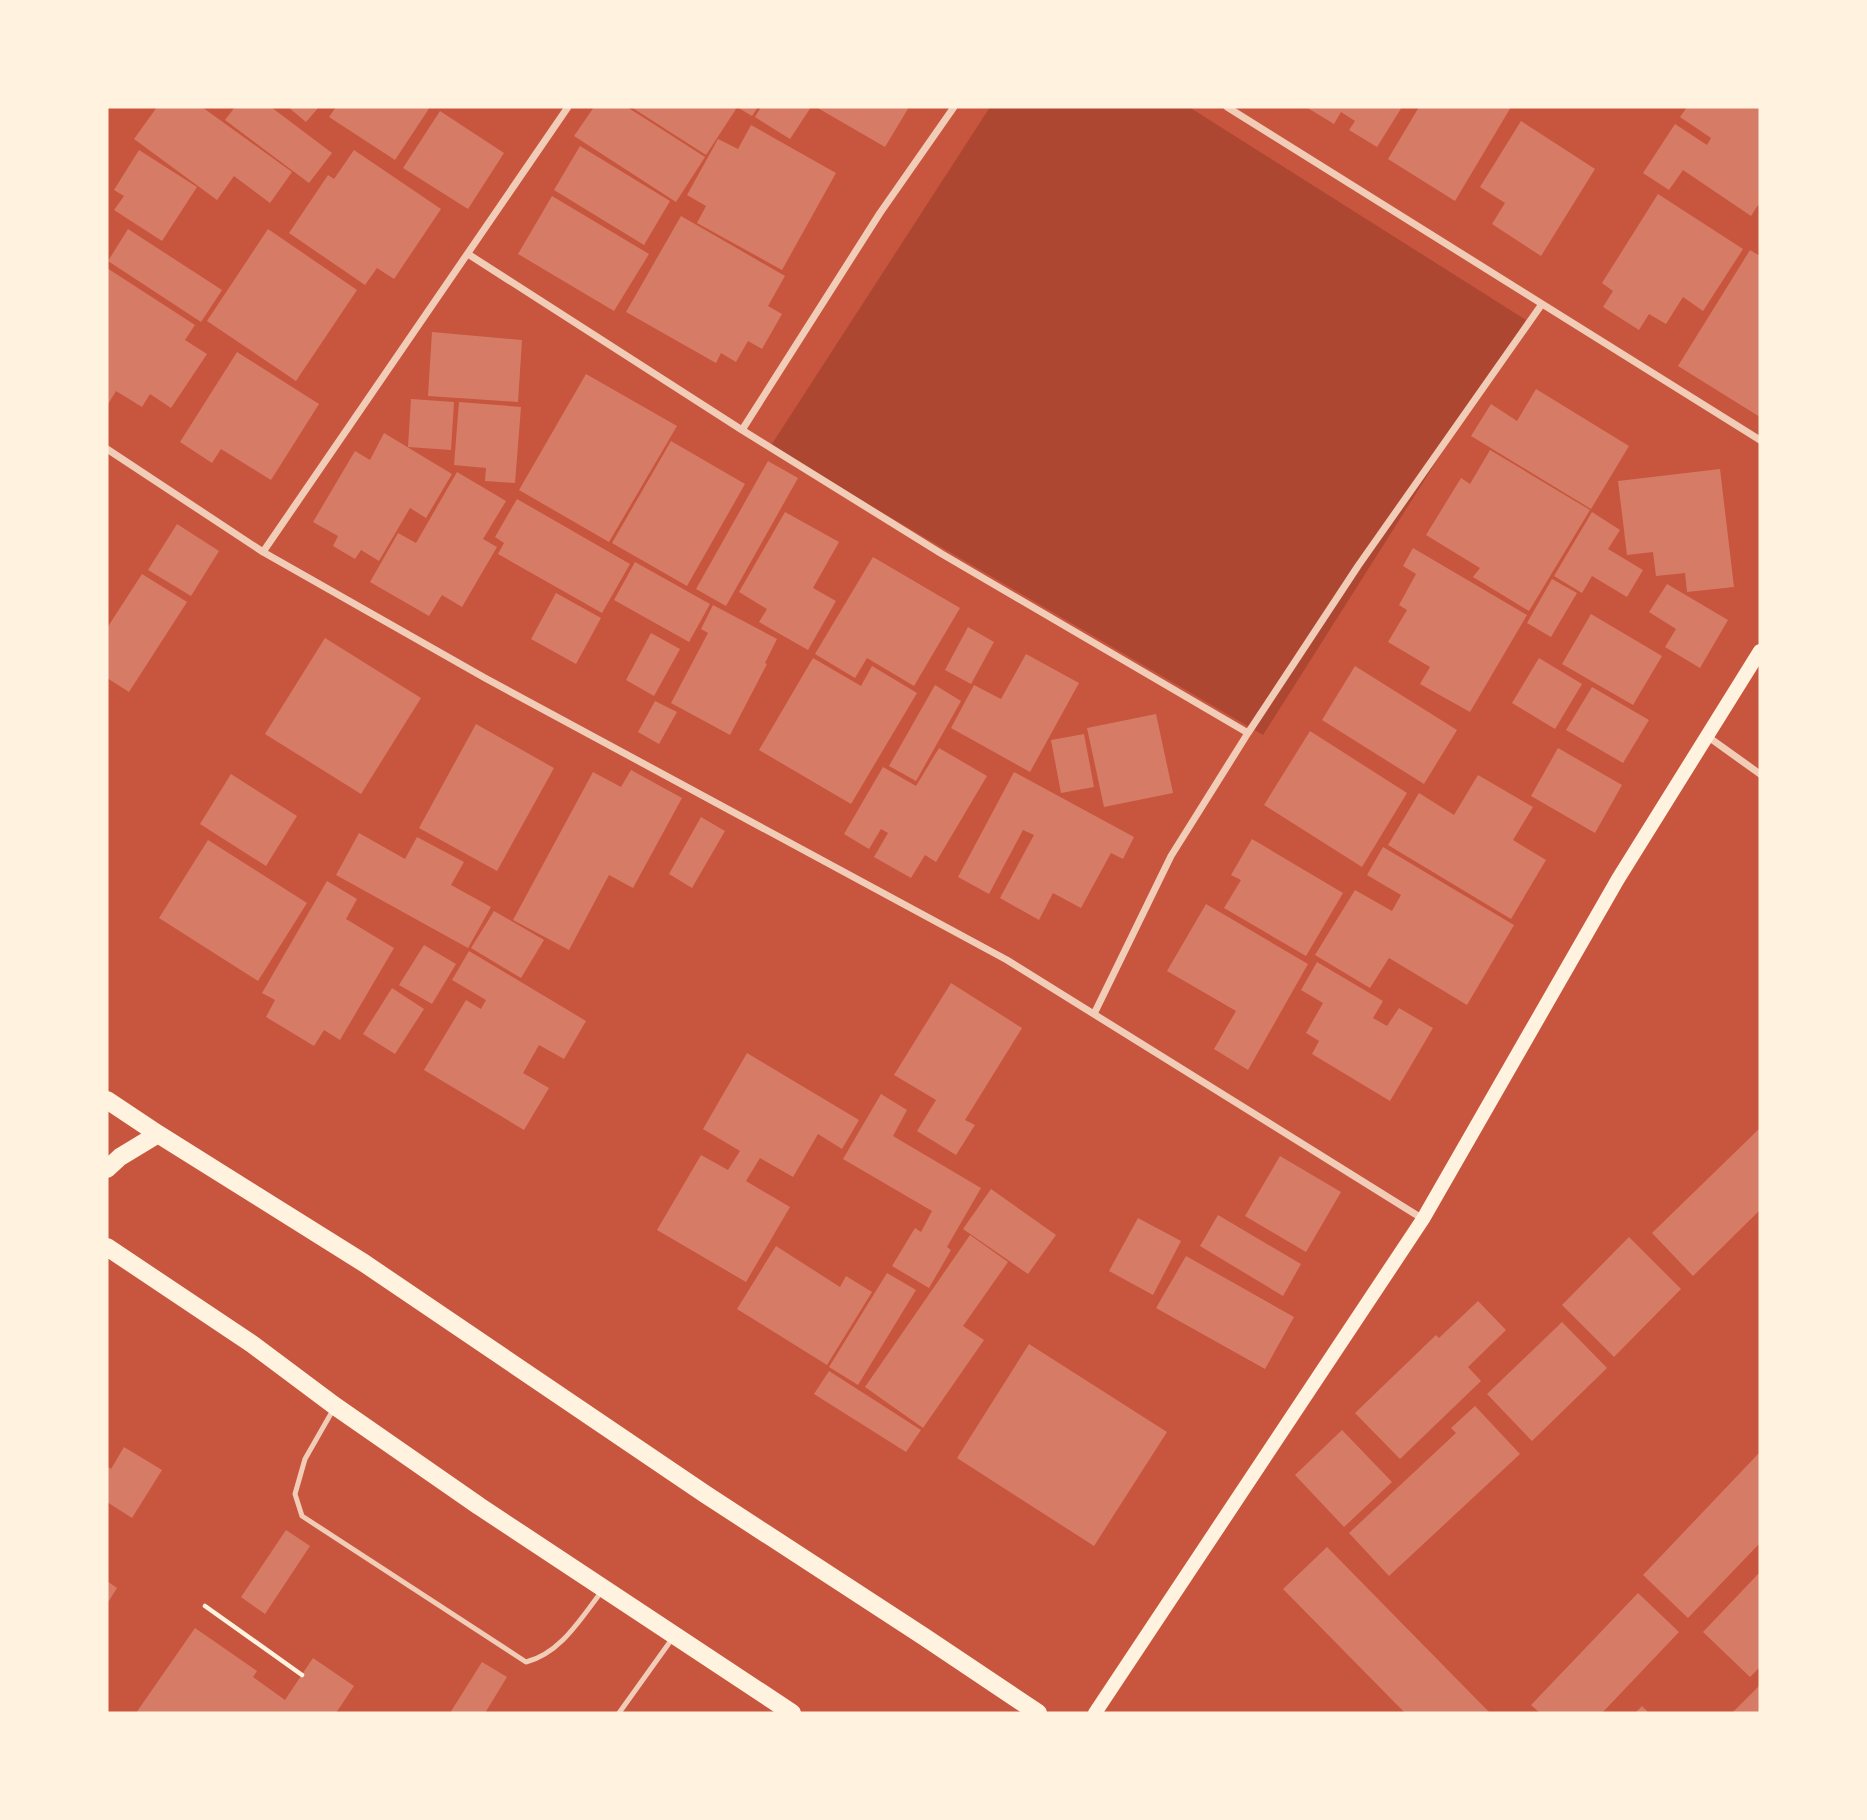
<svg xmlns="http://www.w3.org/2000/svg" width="1867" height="1820" viewBox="0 0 1867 1820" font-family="Poppins,sans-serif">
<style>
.green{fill:#ae4732}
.building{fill:#d67c66}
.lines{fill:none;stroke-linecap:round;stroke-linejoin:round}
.path{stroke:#fff3e0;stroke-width:4.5}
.service{stroke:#f1ccb7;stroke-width:5}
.minor{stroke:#f1ccb7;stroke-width:7}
.secondary{stroke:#fff3e0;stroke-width:14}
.primary{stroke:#fff3e0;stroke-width:18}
</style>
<rect width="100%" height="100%" fill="#c8553d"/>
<!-- green -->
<path class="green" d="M 990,107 L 1189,107 L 1526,320 L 1263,735 L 770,447 Z"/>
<!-- building -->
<path class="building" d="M 157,107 L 202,107 L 292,172 L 270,203 L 234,176 L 217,200 L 134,139 Z
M 235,107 L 271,107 L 332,153 L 309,183 L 225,120 Z
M 288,107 L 319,107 L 306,122 Z
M 336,107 L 430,107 L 395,160 L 329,117 Z
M 594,107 L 627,107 L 705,157 L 676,202 L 574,136 Z
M 631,107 L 733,107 L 736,109 L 706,155 Z
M 737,107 L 758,107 L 752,116 Z
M 761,107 L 811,107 L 790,139 L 755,117 Z
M 816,107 L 909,107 L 885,147 Z
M 1306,107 L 1402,107 L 1377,147 L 1349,130 L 1355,121 L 1341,112 L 1334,124 Z
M 1419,107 L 1511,107 L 1455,201 L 1388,159 Z
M 1687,107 L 1760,107 L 1760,207 L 1758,205 L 1751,216 L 1683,170 L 1669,190 L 1643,173 L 1675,124 L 1707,145 L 1711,138 L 1680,117 Z
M 440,111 L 504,153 L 468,209 L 403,168 Z
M 1521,121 L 1595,169 L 1541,256 L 1492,224 L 1505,203 L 1480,187 Z
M 751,125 L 836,173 L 782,270 L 697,223 L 706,206 L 687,195 L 718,139 L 738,149 Z
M 580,146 L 670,201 L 644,245 L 554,190 Z
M 139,150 L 197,187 L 162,241 L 114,210 L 124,196 L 114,190 Z
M 354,150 L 441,209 L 394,279 L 377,268 L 365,285 L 289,233 L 328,175 L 334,179 Z
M 1658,194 L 1743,249 L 1703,311 L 1683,297 L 1666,324 L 1649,314 L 1639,330 L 1603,307 L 1613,291 L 1602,283 Z
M 552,196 L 649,254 L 614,311 L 518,254 Z
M 681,216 L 785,276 L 768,306 L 782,314 L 762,349 L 748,341 L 736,362 L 721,353 L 716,363 L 626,312 Z
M 128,229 L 222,290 L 201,322 L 108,261 Z
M 268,229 L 357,290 L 296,381 L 207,321 Z
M 1750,250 L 1760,256 L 1760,417 L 1678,366 Z
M 107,268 L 195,325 L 185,340 L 207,354 L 171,408 L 150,394 L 142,407 L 116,391 L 107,406 Z
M 432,332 L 522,340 L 518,402 L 428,396 Z
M 237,352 L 319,404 L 271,480 L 221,449 L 212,463 L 180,442 Z
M 586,374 L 677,426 L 609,542 L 519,490 Z
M 1536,389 L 1629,446 L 1591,509 L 1471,436 L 1491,404 L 1517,421 Z
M 411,399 L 454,402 L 451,450 L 408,447 Z
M 459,402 L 521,407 L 515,483 L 485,481 L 486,468 L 454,465 Z
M 384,433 L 452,474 L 426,518 L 410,508 L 379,561 L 361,550 L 355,559 L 333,546 L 338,536 L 313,522 L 355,451 L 370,460 Z
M 671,441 L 745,484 L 687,586 L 612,543 Z
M 1490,450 L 1590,510 L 1529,611 L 1473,577 L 1480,568 L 1426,535 L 1461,478 L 1470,484 Z
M 768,461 L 798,478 L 726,606 L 696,589 Z
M 1720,469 L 1734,587 L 1687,592 L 1685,573 L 1656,576 L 1653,552 L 1627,555 L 1618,481 Z
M 457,472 L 506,501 L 483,539 L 497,547 L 462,607 L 442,595 L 429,616 L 370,582 L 398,533 L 416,543 Z
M 517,499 L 630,564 L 602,613 L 498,554 L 504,543 L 495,537 Z
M 785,512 L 839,542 L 813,588 L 836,601 L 808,650 L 759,622 L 767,609 L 739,592 Z
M 1592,512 L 1620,530 L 1608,549 L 1643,570 L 1627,597 L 1592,576 L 1582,593 L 1554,576 Z
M 177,524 L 219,551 L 191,596 L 148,570 Z
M 1413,548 L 1527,615 L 1470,712 L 1420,684 L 1430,667 L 1388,642 L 1407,610 L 1399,605 L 1416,574 L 1403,566 Z
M 873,557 L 960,608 L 914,686 L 867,658 L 855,678 L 815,654 Z
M 635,562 L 710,604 L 689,642 L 614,600 Z
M 142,574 L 187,602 L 129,692 L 107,678 L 107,628 Z
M 1552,579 L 1577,593 L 1551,637 L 1527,623 Z
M 1667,584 L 1728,620 L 1700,668 L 1665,647 L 1676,629 L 1649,612 Z
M 556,593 L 601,618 L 576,664 L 531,639 Z
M 713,605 L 777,639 L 765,663 L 767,664 L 730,735 L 671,703 L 708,633 L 701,629 Z
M 1591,614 L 1662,656 L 1633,705 L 1562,664 Z
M 968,627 L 994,642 L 971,684 L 945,670 Z
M 651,633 L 680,649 L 654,696 L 626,680 Z
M 325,638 L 421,698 L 361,794 L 265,734 Z
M 1026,654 L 1079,683 L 1030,772 L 951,728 L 974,685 L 1001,699 Z
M 813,658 L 861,686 L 872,666 L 917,693 L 851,804 L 759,750 Z
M 1539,658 L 1582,684 L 1555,729 L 1512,703 Z
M 1355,666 L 1457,730 L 1424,784 L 1322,720 Z
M 935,685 L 961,701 L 916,781 L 889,766 Z
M 1592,687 L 1649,720 L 1623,763 L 1566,730 Z
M 655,701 L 677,712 L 659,744 L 638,732 Z
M 1156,714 L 1173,793 L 1104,807 L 1087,728 Z
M 476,724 L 554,768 L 497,871 L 419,828 Z
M 1310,731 L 1407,793 L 1362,867 L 1264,805 Z
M 1084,734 L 1094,787 L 1061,793 L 1051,740 Z
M 939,748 L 987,776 L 936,862 L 925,855 L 911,878 L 874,857 L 888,833 L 881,829 L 869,849 L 844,834 L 883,767 L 916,786 Z
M 1558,748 L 1622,785 L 1595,833 L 1531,796 Z
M 631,770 L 682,798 L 633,888 L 609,875 L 569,950 L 513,920 L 593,772 L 621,787 Z
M 1014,772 L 1134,837 L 1123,859 L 1111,853 L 1081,908 L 1053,893 L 1039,920 L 1000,898 L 1034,835 L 1023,830 L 989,894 L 958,877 Z
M 231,774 L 297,816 L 266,866 L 200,824 Z
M 1478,775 L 1533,807 L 1513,840 L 1546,860 L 1511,919 L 1388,845 L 1419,793 L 1454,815 Z
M 701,817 L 725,831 L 692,888 L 669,874 Z
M 359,833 L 405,859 L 417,837 L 464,862 L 451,885 L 491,907 L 468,948 L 336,875 Z
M 1252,839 L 1343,893 L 1306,956 L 1224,908 L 1241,880 L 1231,875 Z
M 208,840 L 307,903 L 258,981 L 159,918 Z
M 1383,847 L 1514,925 L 1467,1005 L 1389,958 L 1370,988 L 1315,955 L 1355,890 L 1392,911 L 1401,895 L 1367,875 Z
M 327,881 L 357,899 L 346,919 L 394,948 L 340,1040 L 324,1030 L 314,1046 L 266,1017 L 275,1000 L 262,993 Z
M 1206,904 L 1308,964 L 1248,1070 L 1214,1049 L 1236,1011 L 1167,971 Z
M 494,911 L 544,940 L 521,978 L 471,948 Z
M 424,945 L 456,964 L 432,1004 L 399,985 Z
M 469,951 L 586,1021 L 564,1059 L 539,1045 L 523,1073 L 549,1088 L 524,1130 L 424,1070 L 466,1000 L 481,1009 L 486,1000 L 452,980 Z
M 1317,962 L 1383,1001 L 1373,1018 L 1387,1026 L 1399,1008 L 1433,1028 L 1390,1101 L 1312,1054 L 1319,1041 L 1306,1033 L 1323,1003 L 1301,990 Z
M 951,983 L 1022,1028 L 965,1120 L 975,1125 L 956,1155 L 917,1131 L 936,1100 L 894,1075 Z
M 392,988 L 424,1009 L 395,1054 L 363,1034 Z
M 747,1053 L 859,1120 L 842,1149 L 818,1134 L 793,1177 L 760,1158 L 746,1181 L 790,1207 L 746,1282 L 657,1230 L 701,1155 L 728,1170 L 740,1151 L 703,1129 Z
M 881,1094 L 907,1110 L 893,1136 L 981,1188 L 947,1247 L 951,1250 L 929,1288 L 892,1266 L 915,1228 L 921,1232 L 932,1211 L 843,1159 Z
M 1760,1128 L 1760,1210 L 1693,1276 L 1652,1233 Z
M 1280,1156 L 1341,1192 L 1306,1252 L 1245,1216 Z
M 991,1189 L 1056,1235 L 1028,1274 L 963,1229 Z
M 1218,1215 L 1301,1264 L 1283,1296 L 1200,1246 Z
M 1138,1218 L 1181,1241 L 1153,1295 L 1109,1271 Z
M 970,1235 L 1008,1262 L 963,1326 L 984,1340 L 923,1428 L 865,1387 Z
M 1629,1237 L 1681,1289 L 1614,1357 L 1562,1305 Z
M 776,1246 L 840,1287 L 846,1276 L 872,1292 L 827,1365 L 737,1309 Z
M 1186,1256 L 1294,1317 L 1265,1369 L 1156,1308 Z
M 887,1273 L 916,1290 L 858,1385 L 829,1367 Z
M 1478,1301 L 1506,1330 L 1468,1367 L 1481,1381 L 1400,1459 L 1355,1413 L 1436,1335 L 1439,1338 Z
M 1562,1322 L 1607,1368 L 1532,1441 L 1487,1394 Z
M 1029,1344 L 1167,1432 L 1094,1546 L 957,1458 Z
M 829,1371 L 921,1430 L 906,1452 L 814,1394 Z
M 1475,1406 L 1520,1454 L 1389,1576 L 1349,1533 L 1456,1433 L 1451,1428 Z
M 1342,1430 L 1392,1482 L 1344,1527 L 1295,1475 Z
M 124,1447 L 162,1470 L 132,1518 L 107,1502 L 107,1466 L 111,1469 Z
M 1759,1453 L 1760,1543 L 1688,1618 L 1643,1575 Z
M 286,1530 L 310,1546 L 265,1614 L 241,1597 Z
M 1327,1547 L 1490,1713 L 1405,1713 L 1283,1589 Z
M 1760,1572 L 1760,1667 L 1750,1677 L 1703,1632 Z
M 107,1581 L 117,1588 L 107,1604 Z
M 1638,1593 L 1679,1632 L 1602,1713 L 1540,1713 L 1531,1705 Z
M 195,1628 L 257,1671 L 253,1677 L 285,1700 L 313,1658 L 354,1686 L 336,1713 L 136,1713 Z
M 482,1662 L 507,1677 L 485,1713 L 450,1713 Z
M 1760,1685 L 1760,1713 L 1732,1713 Z
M 1642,1706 L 1649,1713 L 1635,1713 Z"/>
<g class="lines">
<!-- path -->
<path class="path" d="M 205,1606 L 302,1675"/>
<!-- service -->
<path class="service" d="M 333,1410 L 305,1459 L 295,1494 L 302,1516 L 526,1662 C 561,1653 581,1618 602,1591
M 619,1713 L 672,1639"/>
<!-- minor -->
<path class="minor" d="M 568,107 L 263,552 L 485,678 L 1007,960 L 1423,1219
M 1227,107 L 1760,440
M 468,254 L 742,430 L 942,554 L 1248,733
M 742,430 L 880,213 L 954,107
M 107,449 L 263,552
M 1707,736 L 1760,774
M 1094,1014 L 1171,856 L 1248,733 L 1358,566 L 1542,304"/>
<!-- secondary -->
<path class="secondary" d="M 1095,1713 L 1423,1219 L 1618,879 L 1760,651"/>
<!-- primary -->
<path class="primary" d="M 107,1100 L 158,1134 L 364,1263 L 705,1494 L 923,1636 L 1038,1713
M 107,1169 L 120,1157 L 158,1134
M 107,1247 L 252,1344 L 335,1406 L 479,1506 L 792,1713"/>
</g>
<!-- border -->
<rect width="1867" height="1820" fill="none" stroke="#fff3e0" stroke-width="217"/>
</svg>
